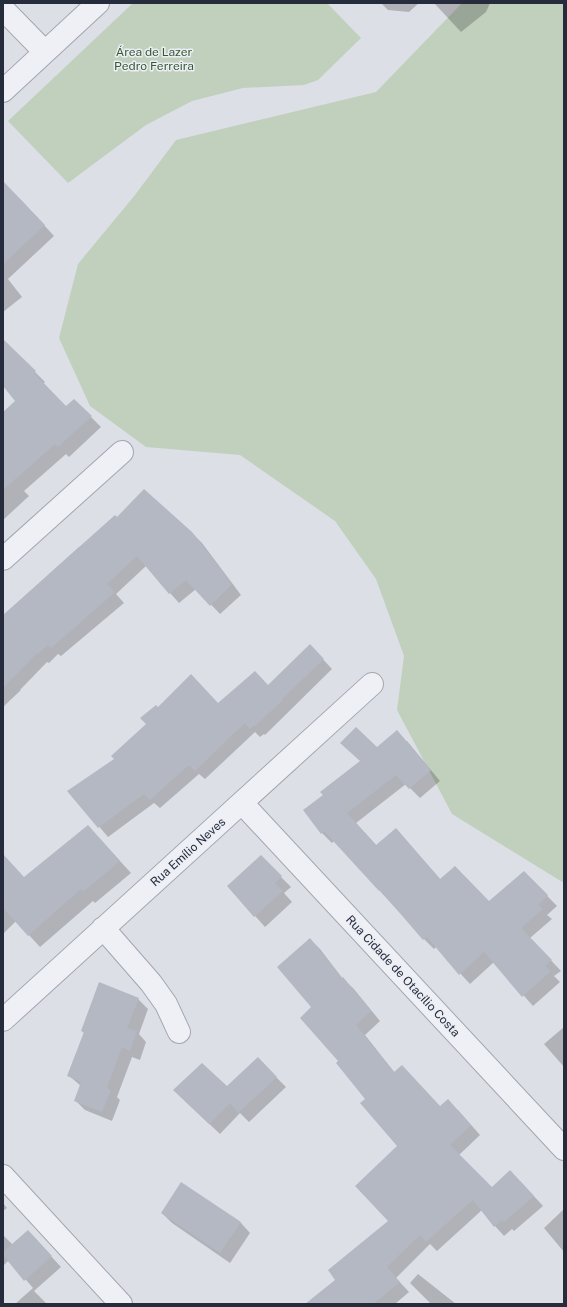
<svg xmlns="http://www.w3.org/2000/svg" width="567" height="1307" viewBox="0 0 567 1307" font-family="'Public Sans',sans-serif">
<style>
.green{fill:#c0d0bd}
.shadow{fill:#0003}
.building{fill:#b4b8c3}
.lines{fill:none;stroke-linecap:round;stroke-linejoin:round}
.minor-casing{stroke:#a2a6b0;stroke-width:24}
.minor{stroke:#eff0f5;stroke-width:22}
.labels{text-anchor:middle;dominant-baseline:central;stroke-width:3;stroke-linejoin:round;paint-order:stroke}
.park-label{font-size:12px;fill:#375834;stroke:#ebeef4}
.street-label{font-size:12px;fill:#262c3c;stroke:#ebeef4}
</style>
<rect width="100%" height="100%" fill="#dcdfe6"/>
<!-- green -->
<path class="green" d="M 133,3 L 327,3 L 361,38 L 318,80 L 304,85 L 243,88 L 192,101 L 146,125 L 68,183 L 8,121 Z
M 462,3 L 564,3 L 564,883 L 452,814 L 397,710 L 404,656 L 376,579 L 335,521 L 240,455 L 146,447 L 90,406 L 59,338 L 78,264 L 135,195 L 176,140 L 376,92 Z"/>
<!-- shadow -->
<path class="shadow" d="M 381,3 L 419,3 L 409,12 L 388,10 Z
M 434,3 L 490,3 L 486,12 L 461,32 Z
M 3,184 L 23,202 L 54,236 L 8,279 L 22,297 L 3,312 Z
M 3,340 L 45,382 L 43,384 L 66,408 L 74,400 L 101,427 L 69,457 L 66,454 L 24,491 L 29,496 L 3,520 L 3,413 L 17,401 L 3,385 Z
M 192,533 L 202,543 L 241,595 L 220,614 L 196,589 L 179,603 L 146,566 L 116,594 L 124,603 L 61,656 L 58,654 L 49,663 L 47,662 L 20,690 L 21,690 L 3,707 L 3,616 L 79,547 Z
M 319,655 L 332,669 L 265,735 L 264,734 L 260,737 L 255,732 L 205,779 L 199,774 L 160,808 L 154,803 L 108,837 L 69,791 L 115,759 L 147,724 L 158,709 L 219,704 L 268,686 Z
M 407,741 L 440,781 L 420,798 L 406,784 L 356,823 L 377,846 L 396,829 L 441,880 L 489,902 L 524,872 L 557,906 L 547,915 L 552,919 L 530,938 L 561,971 L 554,976 L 560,982 L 533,1006 L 494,962 L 470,984 L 436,947 L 434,949 L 424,939 L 334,841 L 332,843 L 322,833 L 324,795 L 377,749 Z
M 99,838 L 131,873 L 95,903 L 93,901 L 40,947 L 16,921 L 3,934 L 3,861 L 24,878 Z
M 261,857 L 291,887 L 284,893 L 292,902 L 265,927 L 228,886 Z
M 310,939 L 320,949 L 343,979 L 353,988 L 380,1021 L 365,1035 L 395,1073 L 440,1107 L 458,1110 L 480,1135 L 459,1155 L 492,1188 L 520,1181 L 543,1206 L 514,1231 L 512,1229 L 504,1236 L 495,1226 L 482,1210 L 437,1251 L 430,1244 L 396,1278 L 409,1292 L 395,1304 L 310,1304 L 336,1280 L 389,1221 L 399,1146 L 340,1061 L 313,1007 Z
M 138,999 L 148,1009 L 139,1034 L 146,1042 L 140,1060 L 132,1057 L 117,1097 L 120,1100 L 112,1121 L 85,1110 L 75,1100 L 81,1086 L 68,1075 L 85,1034 L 82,1031 Z
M 564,1027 L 564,1067 L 544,1044 Z
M 258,1059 L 286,1087 L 249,1122 L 240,1113 L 220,1134 L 184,1100 L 227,1087 Z
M 181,1183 L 241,1223 L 250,1233 L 230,1263 L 172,1223 L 162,1213 Z
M 3,1203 L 7,1208 L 3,1211 Z
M 564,1209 L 564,1252 L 544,1228 Z
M 3,1235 L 13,1245 L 38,1242 L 61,1267 L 34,1291 L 47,1304 L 15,1304 L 33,1288 L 9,1260 L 3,1266 Z
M 418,1274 L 456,1304 L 431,1304 L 410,1283 Z"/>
<!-- building -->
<path class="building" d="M 3,181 L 45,225 L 3,264 Z
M 3,339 L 36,371 L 34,373 L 66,406 L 74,399 L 92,416 L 58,447 L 55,444 L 3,490 L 3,412 L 15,401 L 3,386 Z
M 144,489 L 192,532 L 232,584 L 210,606 L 186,580 L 169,594 L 137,556 L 107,584 L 115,592 L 51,648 L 48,645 L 38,654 L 37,653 L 3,688 L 3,615 L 115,515 L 117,517 Z
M 310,644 L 324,659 L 282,699 L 283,700 L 255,726 L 254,725 L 250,729 L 245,723 L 195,771 L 189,765 L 150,800 L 144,794 L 98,828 L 67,791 L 114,759 L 111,756 L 146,724 L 140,718 L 156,705 L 158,707 L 191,674 L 218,703 L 255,671 L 268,685 Z
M 356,727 L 377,747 L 397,730 L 431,770 L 409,789 L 396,775 L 347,813 L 376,845 L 396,828 L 440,879 L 455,866 L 489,901 L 524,871 L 548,895 L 538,905 L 543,909 L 521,928 L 552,960 L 545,966 L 551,971 L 522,997 L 484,952 L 459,975 L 427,937 L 423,940 L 380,890 L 379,891 L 324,831 L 321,834 L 303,810 L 323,795 L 320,792 L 360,761 L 340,743 Z
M 88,825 L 120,861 L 83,892 L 81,889 L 28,936 L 3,908 L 3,854 L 24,877 Z
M 261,855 L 282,876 L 275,883 L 283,891 L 254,917 L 227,886 Z
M 310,938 L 342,978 L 343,977 L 371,1011 L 356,1025 L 394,1072 L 402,1065 L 440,1106 L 448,1099 L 471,1125 L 450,1145 L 492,1187 L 510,1170 L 534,1196 L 504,1222 L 502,1220 L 494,1227 L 473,1200 L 426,1242 L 420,1235 L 387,1267 L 400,1282 L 373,1304 L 305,1304 L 335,1280 L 328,1270 L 388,1221 L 355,1186 L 397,1146 L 360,1103 L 365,1099 L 336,1063 L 338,1061 L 300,1018 L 311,1007 L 277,967 Z
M 99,982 L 139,998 L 127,1028 L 137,1031 L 130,1051 L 122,1047 L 107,1088 L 111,1090 L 102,1112 L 74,1101 L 81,1082 L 67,1076 L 84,1032 L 81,1031 Z
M 258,1057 L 277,1077 L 238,1113 L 230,1103 L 209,1124 L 173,1090 L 202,1063 L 227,1086 Z
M 181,1182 L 241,1222 L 220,1253 L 161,1213 Z
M 28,1230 L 52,1256 L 24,1281 L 3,1255 L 3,1252 Z"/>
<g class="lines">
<!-- minor casing -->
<g class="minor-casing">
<path id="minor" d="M 3,9 L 45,52
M 3,91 L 98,3
M 3,559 L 122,452
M 242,803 L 564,1149
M 103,928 L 151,983 L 166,1004 L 179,1032
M 3,1020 L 372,684
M 3,1176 L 121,1304"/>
</g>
<!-- minor -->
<use href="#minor" class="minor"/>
</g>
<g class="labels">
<!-- park labels -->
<g class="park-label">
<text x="154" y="52">Área de Lazer<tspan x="154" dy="14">Pedro Ferreira</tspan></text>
</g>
<!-- street labels -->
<g class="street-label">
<text transform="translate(188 852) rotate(-42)">Rua Emílio Neves</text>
<text transform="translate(403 976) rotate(47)">Rua Cidade de Otacílio Costa</text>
</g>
</g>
<!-- border -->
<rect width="567" height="1307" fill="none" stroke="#262c3c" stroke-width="8"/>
</svg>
